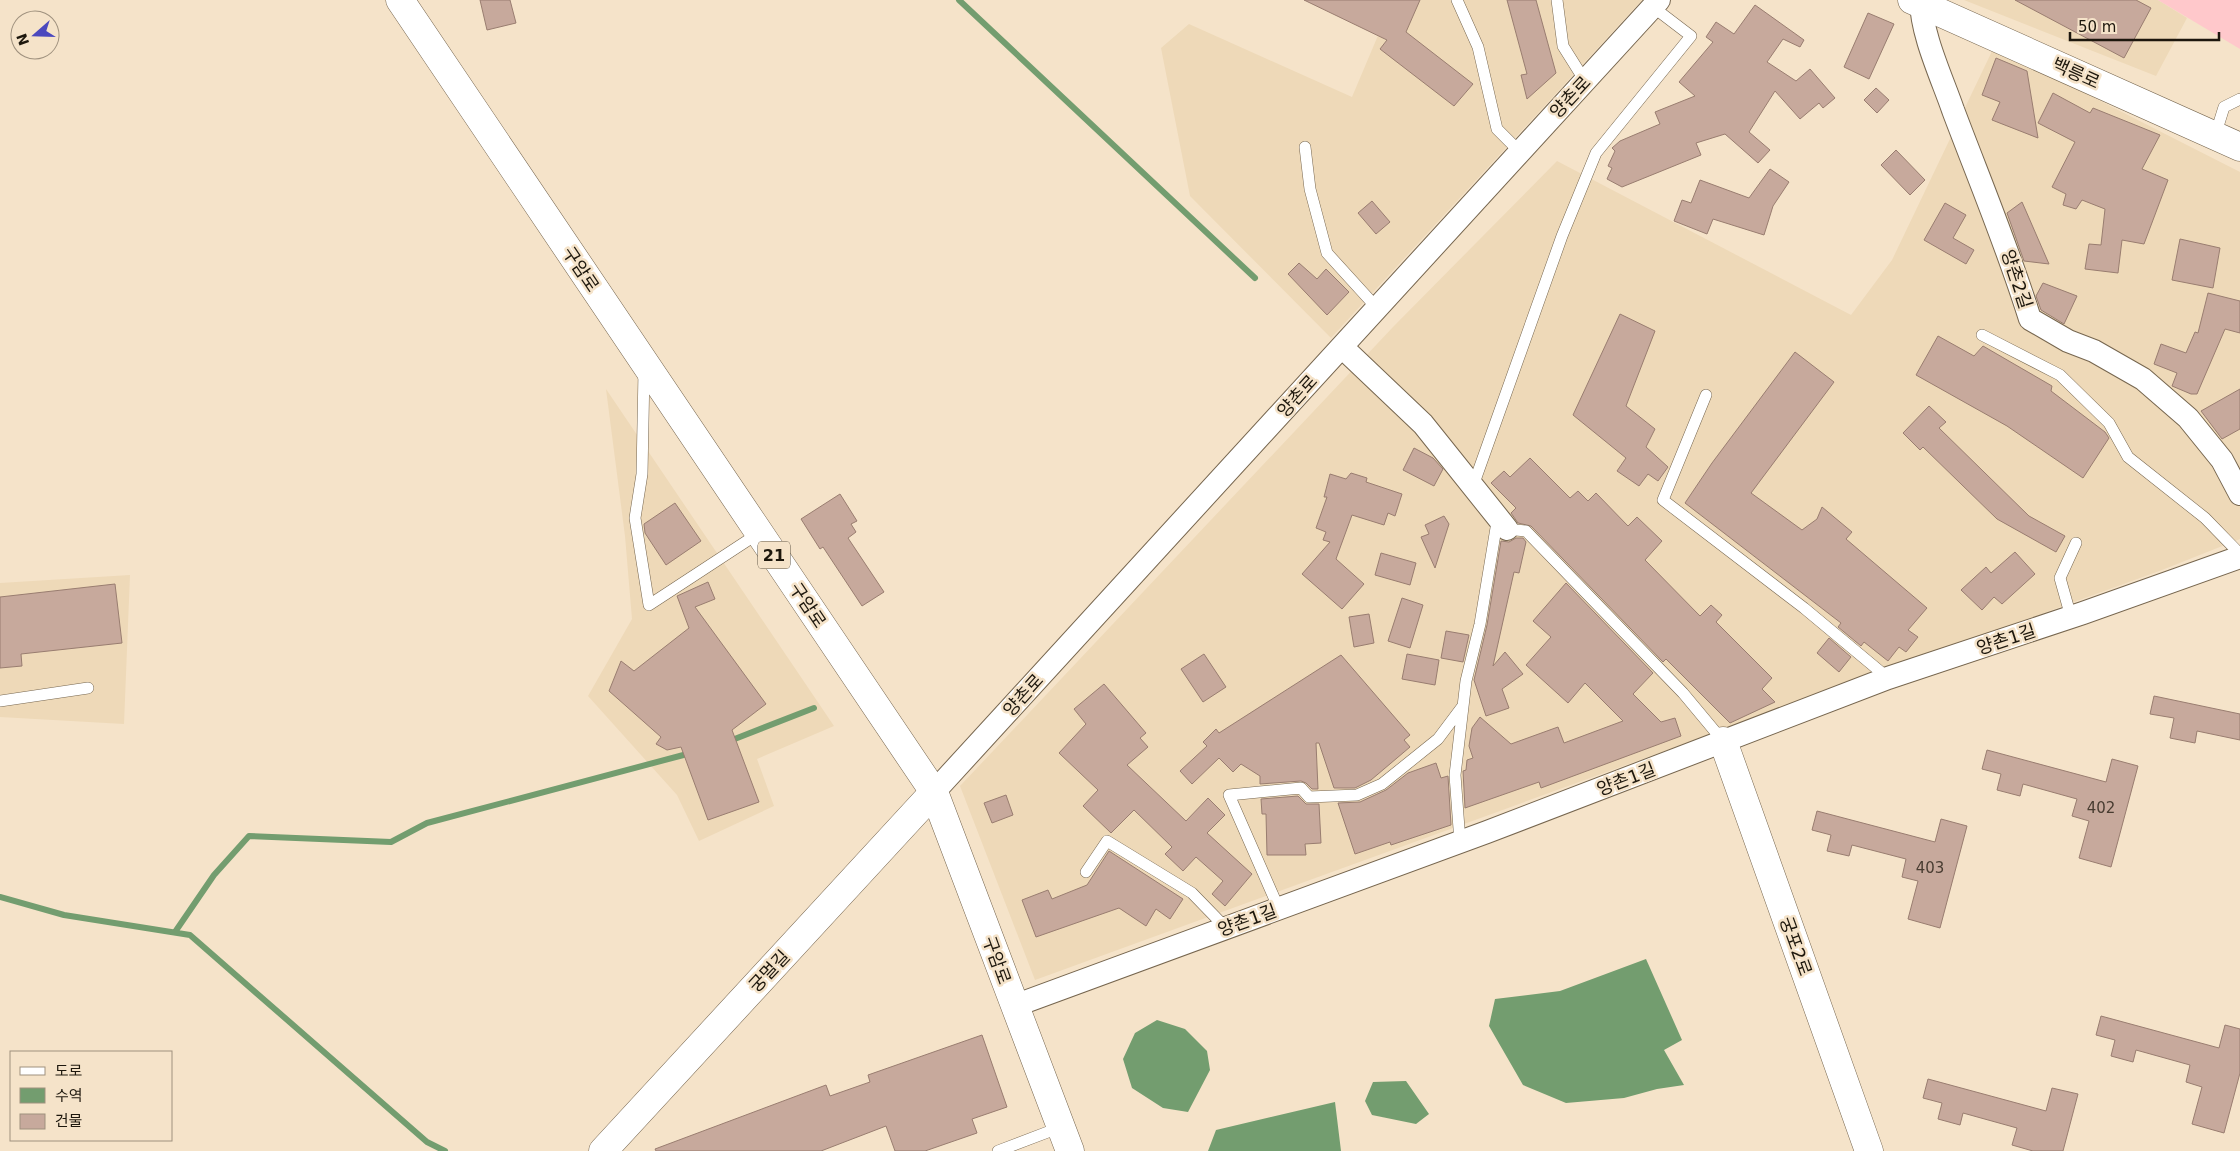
<svg xmlns="http://www.w3.org/2000/svg" width="2240" height="1151" viewBox="0 0 2240 1151" font-family="'DejaVu Sans','Noto Sans KR',sans-serif">
<style>
.built{fill:#eed9b8}
.green{fill:#ffc8cb}
.water{fill:#739d6f}
.lines{fill:none;stroke-linecap:round;stroke-linejoin:round}
.stream{stroke:#739d6f;stroke-width:6}
.building{fill:#c7a99c;stroke:#997d70}
.lane-casing{stroke:#76664f;stroke-width:12}
.street-casing{stroke:#76664f;stroke-width:24}
.secondary-casing{stroke:#76664f;stroke-width:29}
.primary-casing{stroke:#76664f;stroke-width:29}
.lane{stroke:#fff;stroke-width:11}
.street{stroke:#fff;stroke-width:22}
.secondary{stroke:#fff;stroke-width:28}
.primary{stroke:#fff;stroke-width:28}
.labels{text-anchor:middle;dominant-baseline:central;stroke-width:5;stroke-linejoin:round;paint-order:stroke}
.number-label{font-size:15px;fill:#483c31}
.shield{fill:#f5e3c9;stroke:#5e5445;stroke-width:1}
.shield-label{font-size:16px;font-weight:bold;fill:#1d170d}
.street-label{font-size:18px;fill:#1d170d;stroke:#f5e3c9}
</style>
<rect width="100%" height="100%" fill="#f5e3c9"/>
<!-- built -->
<path class="built" d="M 1393,0 L 1642,0 L 1331,338 L 1190,196 L 1161,48 L 1189,24 L 1352,97 Z
M 1964,0 L 2158,0 L 2187,18 L 2156,76 Z
M 1994,47 L 2240,172 L 2240,539 L 2162,570 L 1035,980 L 960,786 L 1393,327 L 1557,161 L 1851,315 L 1892,260 Z
M 606,389 L 834,726 L 757,759 L 774,806 L 699,841 L 677,795 L 588,696 L 632,619 L 625,536 Z
M 130,575 L 124,724 L 0,717 L 0,583 Z"/>
<!-- green -->
<path class="green" d="M 2158,0 L 2240,0 L 2240,49 Z"/>
<!-- water -->
<path class="water" d="M 1646,959 L 1682,1040 L 1664,1050 L 1684,1085 L 1657,1089 L 1624,1098 L 1566,1103 L 1523,1085 L 1489,1026 L 1495,999 L 1560,991 Z
M 1157,1020 L 1185,1029 L 1207,1051 L 1210,1070 L 1188,1112 L 1163,1108 L 1132,1088 L 1123,1059 L 1135,1033 Z
M 1406,1081 L 1429,1114 L 1416,1124 L 1372,1115 L 1365,1101 L 1373,1082 Z
M 1335,1102 L 1341,1151 L 1208,1151 L 1216,1130 Z"/>
<g class="lines">
<!-- stream -->
<path class="stream" d="M 959,0 L 1255,278
M 727,742 L 814,708
M 0,897 L 64,915 L 190,935 L 427,1142 L 445,1151
M 175,932 L 214,875 L 249,836 L 391,842 L 427,823 L 691,753"/>
</g>
<!-- building -->
<path class="building" d="M 480,0 L 510,0 L 516,23 L 487,30 Z
M 1304,0 L 1420,0 L 1406,32 L 1473,84 L 1454,106 L 1380,49 L 1387,40 Z
M 1507,0 L 1536,0 L 1556,73 L 1527,99 L 1521,75 L 1527,74 Z
M 2015,0 L 2136,0 L 2151,8 L 2124,58 Z
M 1755,5 L 1804,40 L 1800,47 L 1783,39 L 1767,62 L 1796,81 L 1810,69 L 1835,98 L 1823,108 L 1819,103 L 1800,119 L 1775,91 L 1749,132 L 1770,150 L 1758,163 L 1725,134 L 1696,143 L 1701,155 L 1622,187 L 1607,179 L 1612,168 L 1608,166 L 1615,151 L 1612,148 L 1620,141 L 1660,124 L 1655,112 L 1695,96 L 1679,82 L 1713,42 L 1706,37 L 1716,22 L 1734,34 Z
M 1868,13 L 1894,24 L 1869,79 L 1844,67 Z
M 1996,58 L 2027,71 L 2038,138 L 1992,120 L 2000,102 L 1982,95 Z
M 1876,88 L 1889,100 L 1877,113 L 1864,100 Z
M 2053,93 L 2090,113 L 2093,108 L 2160,135 L 2142,169 L 2168,180 L 2144,244 L 2122,240 L 2118,273 L 2085,269 L 2089,244 L 2101,245 L 2105,209 L 2082,200 L 2076,209 L 2063,205 L 2066,194 L 2052,187 L 2075,142 L 2038,123 Z
M 1896,150 L 1925,180 L 1910,195 L 1881,165 Z
M 1770,169 L 1789,182 L 1773,206 L 1764,235 L 1713,219 L 1707,234 L 1674,221 L 1682,200 L 1691,203 L 1700,180 L 1749,198 Z
M 1372,201 L 1390,222 L 1376,234 L 1358,213 Z
M 2022,202 L 2029,218 L 2049,264 L 2024,261 L 2007,213 Z
M 1945,203 L 1966,215 L 1953,238 L 1974,250 L 1966,264 L 1924,240 Z
M 2180,239 L 2220,248 L 2213,288 L 2172,280 Z
M 1299,263 L 1317,279 L 1326,269 L 1349,292 L 1327,315 L 1288,274 Z
M 2043,283 L 2077,296 L 2064,324 L 2041,310 L 2036,296 Z
M 2208,293 L 2240,301 L 2240,333 L 2225,329 L 2197,394 L 2191,394 L 2172,386 L 2177,373 L 2154,364 L 2161,344 L 2186,353 L 2195,332 L 2198,333 Z
M 1620,314 L 1655,331 L 1626,406 L 1655,429 L 1646,447 L 1668,467 L 1658,481 L 1648,474 L 1639,486 L 1617,471 L 1626,458 L 1573,415 Z
M 1938,336 L 1974,356 L 1983,346 L 2052,386 L 2051,391 L 2105,432 L 2109,438 L 2083,478 L 2007,426 L 1916,375 Z
M 1795,352 L 1834,382 L 1751,493 L 1802,530 L 1817,519 L 1822,507 L 1852,532 L 1846,539 L 1927,608 L 1908,630 L 1918,637 L 1906,652 L 1899,647 L 1888,661 L 1864,642 L 1861,646 L 1838,627 L 1841,623 L 1685,503 L 1712,463 Z
M 2240,389 L 2240,429 L 2222,439 L 2201,411 Z
M 1929,406 L 1946,422 L 1939,428 L 2029,516 L 2065,536 L 2056,552 L 1997,519 L 1923,447 L 1920,450 L 1903,433 Z
M 1414,448 L 1433,458 L 1443,469 L 1434,486 L 1403,470 Z
M 1530,458 L 1570,498 L 1578,491 L 1588,501 L 1596,493 L 1628,526 L 1637,517 L 1662,541 L 1645,560 L 1700,616 L 1711,605 L 1722,615 L 1716,622 L 1772,678 L 1762,689 L 1775,702 L 1730,723 L 1666,659 L 1663,662 L 1531,526 L 1518,523 L 1511,513 L 1516,508 L 1491,483 L 1504,471 L 1510,477 Z
M 1351,473 L 1367,478 L 1366,482 L 1402,494 L 1395,516 L 1388,513 L 1384,525 L 1352,515 L 1336,559 L 1364,584 L 1342,609 L 1302,574 L 1330,542 L 1323,540 L 1326,532 L 1316,528 L 1327,497 L 1324,497 L 1330,474 L 1346,479 Z
M 840,494 L 857,521 L 851,524 L 856,532 L 848,538 L 884,592 L 862,606 L 823,547 L 820,549 L 801,519 Z
M 675,503 L 701,541 L 666,565 L 645,533 L 644,524 Z
M 1444,516 L 1449,524 L 1435,568 L 1421,537 L 1429,534 L 1425,525 Z
M 1516,538 L 1523,538 L 1526,542 L 1519,573 L 1514,572 L 1493,666 L 1505,652 L 1523,674 L 1502,689 L 1509,708 L 1486,716 L 1474,680 L 1487,625 L 1501,541 L 1509,542 Z
M 2015,552 L 2035,574 L 2002,604 L 1994,597 L 1982,610 L 1961,590 L 1986,567 L 1991,573 Z
M 1381,553 L 1416,563 L 1410,585 L 1375,575 Z
M 708,582 L 715,599 L 695,607 L 766,704 L 732,730 L 759,802 L 708,820 L 681,747 L 667,750 L 656,744 L 661,737 L 609,691 L 621,661 L 634,671 L 689,628 L 677,596 Z
M 1566,583 L 1653,673 L 1633,694 L 1661,722 L 1675,718 L 1681,736 L 1541,788 L 1539,782 L 1465,808 L 1463,771 L 1466,770 L 1467,760 L 1473,758 L 1469,746 L 1472,728 L 1480,717 L 1511,744 L 1558,727 L 1564,743 L 1623,721 L 1585,683 L 1568,703 L 1526,665 L 1551,637 L 1533,621 Z
M 115,584 L 122,643 L 21,654 L 22,666 L 0,668 L 0,597 Z
M 1402,598 L 1423,605 L 1410,648 L 1388,641 Z
M 1369,614 L 1374,643 L 1354,647 L 1349,617 Z
M 1446,631 L 1469,635 L 1463,662 L 1441,658 Z
M 1829,638 L 1851,657 L 1839,672 L 1817,653 Z
M 1204,654 L 1226,687 L 1203,702 L 1181,669 Z
M 1407,654 L 1439,660 L 1435,685 L 1402,679 Z
M 1341,655 L 1410,735 L 1404,740 L 1410,747 L 1371,780 L 1355,788 L 1334,788 L 1319,743 L 1316,743 L 1318,789 L 1312,789 L 1306,783 L 1301,781 L 1260,784 L 1260,776 L 1241,764 L 1233,772 L 1219,758 L 1192,784 L 1180,771 L 1207,746 L 1203,742 L 1216,729 L 1219,733 Z
M 1104,684 L 1146,733 L 1140,738 L 1148,747 L 1127,765 L 1186,821 L 1208,798 L 1225,815 L 1207,833 L 1252,874 L 1225,906 L 1212,894 L 1223,881 L 1196,857 L 1183,871 L 1165,854 L 1172,847 L 1134,810 L 1111,833 L 1083,806 L 1098,790 L 1059,753 L 1086,724 L 1074,709 Z
M 2154,696 L 2240,714 L 2240,740 L 2197,731 L 2195,743 L 2170,738 L 2174,718 L 2150,714 Z
M 1987,750 L 2106,782 L 2112,759 L 2138,766 L 2111,867 L 2079,858 L 2089,821 L 2072,816 L 2077,799 L 2023,784 L 2020,796 L 1997,790 L 2001,774 L 1982,769 Z
M 1436,763 L 1441,778 L 1448,776 L 1451,825 L 1391,845 L 1390,842 L 1355,854 L 1338,803 L 1360,802 L 1386,790 L 1408,773 Z
M 1006,795 L 1013,815 L 992,823 L 984,803 Z
M 1298,796 L 1306,804 L 1319,804 L 1321,843 L 1305,844 L 1306,855 L 1267,855 L 1266,814 L 1262,814 L 1261,799 Z
M 1817,811 L 1935,842 L 1941,819 L 1967,826 L 1940,928 L 1908,919 L 1918,881 L 1902,877 L 1906,859 L 1852,845 L 1849,856 L 1827,851 L 1831,835 L 1812,830 Z
M 1109,851 L 1183,899 L 1170,919 L 1156,909 L 1146,926 L 1119,908 L 1036,937 L 1022,900 L 1048,890 L 1052,899 L 1087,885 Z
M 2101,1016 L 2219,1048 L 2225,1025 L 2240,1029 L 2240,1073 L 2224,1133 L 2192,1124 L 2202,1087 L 2186,1082 L 2190,1065 L 2136,1050 L 2133,1062 L 2111,1056 L 2115,1040 L 2096,1035 Z
M 982,1035 L 1007,1107 L 972,1119 L 977,1133 L 925,1151 L 895,1151 L 886,1126 L 821,1151 L 656,1151 L 655,1149 L 826,1085 L 830,1096 L 870,1082 L 868,1075 Z
M 1928,1079 L 2046,1111 L 2052,1088 L 2078,1094 L 2063,1151 L 2033,1151 L 2012,1145 L 2017,1128 L 1963,1113 L 1960,1125 L 1938,1119 L 1942,1103 L 1923,1098 Z"/>
<g class="lines">
<!-- lane casing -->
<g class="lane-casing">
<path id="lane" d="M 1457,0 L 1478,47 L 1497,129 L 1520,152
M 1557,0 L 1563,46 L 1585,81
M 2215,136 L 2224,107 L 2240,99
M 1305,147 L 1310,189 L 1327,253 L 1377,308
M 1982,335 L 2060,375 L 2109,423 L 2128,457 L 2205,518 L 2240,554
M 644,371 L 642,474 L 635,518 L 649,605 L 759,533
M 1706,395 L 1663,500 L 1804,608 L 1888,678
M 1473,486 L 1562,236 L 1596,153 L 1691,36 L 1653,7
M 2071,617 L 2060,578 L 2076,543
M 0,701 L 88,688
M 1460,842 L 1455,775 L 1466,681 L 1480,624 L 1496,528 L 1526,531 L 1683,693 L 1723,741
M 1086,872 L 1107,841 L 1192,893 L 1226,928
M 1279,909 L 1229,795 L 1301,788 L 1309,797 L 1357,795 L 1382,784 L 1438,739 L 1462,707
M 998,1151 L 1061,1127"/>
</g>
<!-- street casing -->
<g class="street-casing">
<path id="street" d="M 1921,0 C 1921,34 1942,78 1953,110 C 1979,179 2008,248 2030,319 L 2068,341 L 2094,351 L 2143,379 L 2188,418 L 2222,460 L 2240,494
M 1342,347 L 1423,424 L 1507,529
M 934,792 L 1659,0
M 1014,1006 L 1487,832 L 1888,678 L 2083,613 L 2240,557"/>
</g>
<!-- secondary casing -->
<g class="secondary-casing">
<path id="secondary" d="M 1912,0 L 2240,147
M 1723,741 L 1869,1151
M 603,1151 L 934,792"/>
</g>
<!-- primary casing -->
<g class="primary-casing">
<path id="primary" d="M 400,0 L 934,792 L 1070,1151"/>
</g>
<!-- lane -->
<use href="#lane" class="lane"/>
<!-- street -->
<use href="#street" class="street"/>
<!-- secondary -->
<use href="#secondary" class="secondary"/>
<!-- primary -->
<use href="#primary" class="primary"/>
</g>
<g class="labels">
<!-- number labels -->
<g class="number-label">
<text x="2101" y="808">402</text>
<text x="1930" y="868">403</text>
</g>
<!-- shield labels -->
<rect class="shield" x="758" y="541.5" width="32" height="27" rx="4"/>
<g class="shield-label">
<text x="774" y="555">21</text>
</g>
<!-- street labels -->
<g class="street-label">
<text transform="translate(2076 73) rotate(24)">백릉로</text>
<text transform="translate(1570 97) rotate(-47)">양촌로</text>
<text transform="translate(581 269) rotate(56)">구암로</text>
<text transform="translate(2017 279) rotate(72)">양촌2길</text>
<text transform="translate(1297 396) rotate(-48)">양촌로</text>
<text transform="translate(808 605) rotate(56)">구암로</text>
<text transform="translate(2006 639) rotate(-18)">양촌1길</text>
<text transform="translate(1023 695) rotate(-48)">양촌로</text>
<text transform="translate(1626 779) rotate(-21)">양촌1길</text>
<text transform="translate(1247 920) rotate(-20)">양촌1길</text>
<text transform="translate(1796 946) rotate(70)">궁포2로</text>
<text transform="translate(997 960) rotate(70)">구암로</text>
<text transform="translate(769 971) rotate(-47)">궁멀길</text>
</g>
</g>
<!-- legend -->
<rect x="10" y="1051" width="162" height="90" fill="#f5e3c9" stroke="#9f917e"/>
<rect x="20" y="1067" width="25" height="8" fill="#ffffff" stroke="#9f917e"/>
<text x="55" y="1076" font-size="15" fill="#1d170d">도로</text>
<rect x="20" y="1088" width="25" height="15" fill="#739d6f" stroke="#9f917e"/>
<text x="55" y="1101" font-size="15" fill="#1d170d">수역</text>
<rect x="20" y="1114" width="25" height="15" fill="#c7a99c" stroke="#9f917e"/>
<text x="55" y="1126" font-size="15" fill="#1d170d">건물</text>
<!-- north arrow -->
<g transform="translate(35 35) rotate(250)"><circle r="24" fill="#f5e3c9" stroke="#9f917e"/>
<path d="M0-4L9 19L0 12L-9 19Z" fill="#4b48be"/>
<text y="-8" font-size="14" font-weight="bold" text-anchor="middle" fill="#1d170d">N</text>
</g>
<!-- scale -->
<path d="M2070 32v8h149v-8" fill="none" stroke="#1d170d" stroke-width="2.5"/>
<text x="2078" y="32" font-size="15" fill="#1d170d" stroke="#f5e3c9" stroke-width="4" paint-order="stroke">50 m</text>
</svg>
